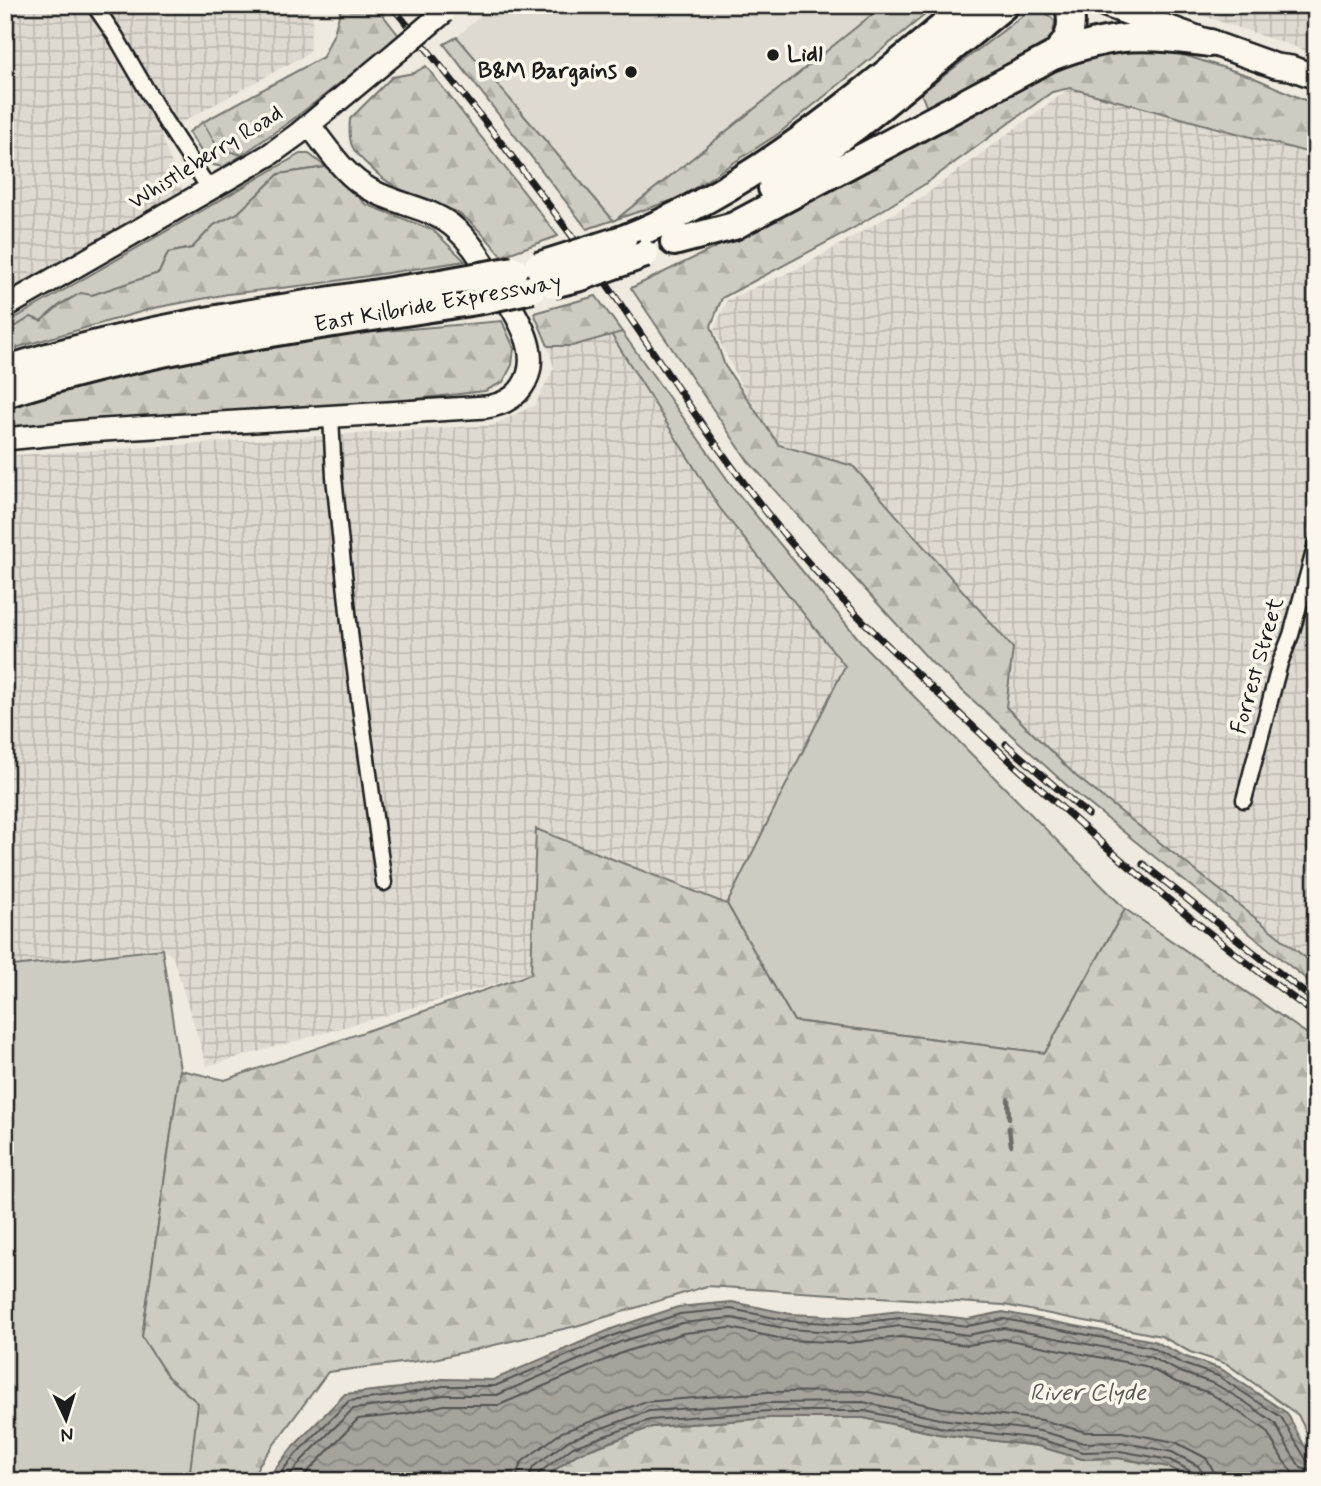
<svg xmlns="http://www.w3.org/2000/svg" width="1321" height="1486" viewBox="0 0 1321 1486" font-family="Mynerve,sans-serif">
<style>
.built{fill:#dedad1}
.industrial{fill:url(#industrial-grid)}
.grass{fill:#ceccc2;stroke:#75746f;stroke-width:2}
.forest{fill:url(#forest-firs);stroke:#75746f;stroke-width:2}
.water{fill:url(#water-waves);stroke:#6f6d69;stroke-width:2}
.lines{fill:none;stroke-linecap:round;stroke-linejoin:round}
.shore{stroke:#535250;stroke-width:2}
.stream{stroke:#6f6d69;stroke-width:4.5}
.street-casing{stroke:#1c1c1c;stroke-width:19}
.secondary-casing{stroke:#1c1c1c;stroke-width:26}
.primary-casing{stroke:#1c1c1c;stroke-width:28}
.highway-casing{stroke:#1c1c1c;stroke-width:32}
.street{stroke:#fbf7ec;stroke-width:14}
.secondary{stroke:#fbf7ec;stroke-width:21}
.primary{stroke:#fbf7ec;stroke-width:23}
.highway{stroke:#fbf7ec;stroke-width:26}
.rail-casing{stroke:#1c1c1c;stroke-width:7}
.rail{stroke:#fbf7ec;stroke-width:4.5;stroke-dasharray:13;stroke-linecap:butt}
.secondary-bridge-casing{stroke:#1c1c1c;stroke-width:26;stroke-linecap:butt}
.highway-bridge-casing{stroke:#1c1c1c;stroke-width:32;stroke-linecap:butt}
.secondary-bridge{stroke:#fbf7ec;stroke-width:21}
.highway-bridge{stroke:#fbf7ec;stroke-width:26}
.poi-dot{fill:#1c1c1c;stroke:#fbf7ec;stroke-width:2.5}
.labels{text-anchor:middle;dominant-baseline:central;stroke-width:7;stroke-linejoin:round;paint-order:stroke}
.poi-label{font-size:23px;font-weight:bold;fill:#1c1c1c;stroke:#fbf7ec;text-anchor:start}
.street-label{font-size:23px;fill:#1c1c1c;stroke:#fbf7ec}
.water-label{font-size:24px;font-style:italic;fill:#5a5956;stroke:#fbf7ec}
</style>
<defs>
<pattern id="industrial-grid" width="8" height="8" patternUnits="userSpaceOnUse" patternTransform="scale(1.75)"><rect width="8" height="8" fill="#dedad1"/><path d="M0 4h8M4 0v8" fill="none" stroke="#bebab3"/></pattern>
<pattern id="forest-firs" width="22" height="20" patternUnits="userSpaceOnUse" patternTransform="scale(1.75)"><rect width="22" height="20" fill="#ceccc2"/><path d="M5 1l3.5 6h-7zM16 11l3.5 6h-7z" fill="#b0afa6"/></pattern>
<pattern id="water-waves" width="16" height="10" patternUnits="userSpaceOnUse" patternTransform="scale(1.75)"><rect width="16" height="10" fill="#a6a39d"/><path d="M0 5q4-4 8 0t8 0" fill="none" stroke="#86847f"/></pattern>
</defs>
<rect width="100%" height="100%" fill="#eeeadf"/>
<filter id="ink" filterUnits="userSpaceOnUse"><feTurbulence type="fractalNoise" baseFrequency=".0143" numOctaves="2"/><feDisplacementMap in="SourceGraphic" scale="14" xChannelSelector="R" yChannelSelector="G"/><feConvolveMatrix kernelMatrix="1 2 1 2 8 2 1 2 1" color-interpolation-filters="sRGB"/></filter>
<g filter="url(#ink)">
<!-- built -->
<path class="built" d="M 492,5 L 885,5 L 613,222 L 457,37 Z"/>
<!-- industrial -->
<path class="industrial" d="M 5,5 L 309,5 L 308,9 L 313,17 L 309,53 L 160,134 L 182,189 L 82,255 L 5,296 Z
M 1172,5 L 1316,5 L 1316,54 Z
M 1070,88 L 1310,153 L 1302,204 L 1316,209 L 1316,503 L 1308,532 L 1316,535 L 1316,966 L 1077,777 L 805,506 L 773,450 L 714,330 L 727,300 L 803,266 L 925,195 Z
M 611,334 L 719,507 L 846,666 L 727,904 L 537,830 L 531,974 L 207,1066 L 173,957 L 162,949 L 5,967 L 5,458 L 18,455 L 493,425 L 535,405 L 554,368 L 548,346 L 572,346 Z"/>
<!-- grass -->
<path class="grass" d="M 203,122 L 218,147 L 242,155 L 223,167 L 209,164 L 189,132 Z
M 300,154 L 309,154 L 326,167 L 279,174 L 238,213 L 214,225 L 192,248 L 168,253 L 159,273 L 92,295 C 72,291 56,308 41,321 L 31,317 L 5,333 L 5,324 Z
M 622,332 L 735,490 L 867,649 L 1125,909 L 1045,1053 L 794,1021 L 727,904 L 845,666 L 719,507 L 611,334 Z
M 162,949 L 180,1070 L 142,1337 L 168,1377 L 199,1403 L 189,1481 L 5,1481 L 5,967 Z"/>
<!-- forest -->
<path class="forest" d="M 342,5 L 375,5 L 400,37 L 292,120 L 242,155 L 218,148 L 203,122 L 323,57 L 334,33 Z
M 884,5 L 937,5 L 778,134 L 679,198 L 587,229 L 444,44 L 457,37 L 614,221 Z
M 1037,5 L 1055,21 L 1052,38 L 929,113 L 921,93 Z
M 1111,48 L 1171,51 L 1250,76 L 1316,105 L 1316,130 L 1310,153 L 1070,88 L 1052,92 L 925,184 L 852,229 L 722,298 L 711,326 L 725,366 L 779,445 L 853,466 L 1013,648 L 1006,707 L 1077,777 L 1316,966 L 1316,987 L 1073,791 L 932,663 L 748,461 L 631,288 L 802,206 L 948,128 L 1041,74 Z
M 426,66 L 558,236 L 502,256 C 489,241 472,220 454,211 C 420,195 398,195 369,166 C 351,150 348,144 350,119 L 392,77 L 414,73 Z
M 326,167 L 342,180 L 365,204 L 433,230 L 465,261 L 316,284 L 228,294 L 154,308 L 5,351 L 5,333 L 31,317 L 41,321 L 60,305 L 81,293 L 92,295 L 159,273 L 168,253 L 192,248 L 214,225 L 238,213 L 279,174 Z
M 596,296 L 622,332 L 572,346 L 548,346 L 534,313 Z
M 502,321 L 514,348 L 512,365 L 503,382 L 485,391 L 321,410 L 5,431 L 5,408 L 40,395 L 141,370 L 316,337 Z
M 536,829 L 727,904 L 794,1021 L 1045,1053 L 1125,909 L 1316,1040 L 1316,1299 L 1306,1308 L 1316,1319 L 1316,1451 L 1298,1415 L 1227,1364 L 1190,1352 L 1161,1336 L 1004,1305 L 707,1286 L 576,1326 L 434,1359 L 328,1372 L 258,1466 L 253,1481 L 189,1481 L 198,1403 L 168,1377 L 142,1337 L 180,1070 L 225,1080 L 531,974 Z
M 769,1418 L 864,1418 L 938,1434 L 1038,1446 L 1082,1459 L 1118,1458 L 1169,1467 L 1194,1481 L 867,1481 L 858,1472 L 838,1481 L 540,1481 L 577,1454 L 652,1427 Z"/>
<!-- water -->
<path class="water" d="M 732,1302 L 791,1314 L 849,1317 L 900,1311 L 968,1319 L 1003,1312 L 1154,1341 L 1186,1357 L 1221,1369 L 1287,1413 L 1304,1445 L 1316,1461 L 1316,1481 L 1194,1481 L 1169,1467 L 1118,1458 L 1082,1459 L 1038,1446 L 938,1434 L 864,1418 L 769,1418 L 652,1427 L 577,1454 L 540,1481 L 265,1481 L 291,1449 L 345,1394 L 400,1388 L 442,1379 L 493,1380 L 614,1328 L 678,1307 Z"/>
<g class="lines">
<!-- shore -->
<path class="shore" d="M 274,1481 L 296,1454 L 349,1401 L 401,1395 L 443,1386 L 495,1386 L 617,1334 L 680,1314 L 731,1309 L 790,1321 L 849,1324 L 900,1318 L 968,1326 L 1004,1319 L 1151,1347 L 1183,1364 L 1218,1376 L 1281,1417 L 1307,1461 L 1316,1464
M 285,1481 L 303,1459 L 353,1409 L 403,1403 L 443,1395 L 497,1395 L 620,1342 L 682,1323 L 731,1318 L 789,1329 L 848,1333 L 900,1326 L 968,1335 L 1004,1328 L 1148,1356 L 1180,1372 L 1215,1384 L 1245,1402 L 1275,1423 L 1291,1453 L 1301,1468 L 1316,1473
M 299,1481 L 358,1419 L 405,1414 L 444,1405 L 499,1405 L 624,1352 L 684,1333 L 730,1328 L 788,1340 L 848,1343 L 900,1337 L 968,1345 L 1004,1339 L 1145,1366 L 1176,1382 L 1210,1393 L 1266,1430 L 1283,1460 L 1294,1475 L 1301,1481
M 517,1481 L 518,1470 L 523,1461 L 562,1432 L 644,1402 L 768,1392 L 863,1391 L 942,1408 L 1042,1420 L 1085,1432 L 1122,1432 L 1175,1442 L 1206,1458 L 1213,1470 L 1215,1481
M 528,1481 L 533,1467 L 569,1440 L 649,1411 L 769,1403 L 863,1402 L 940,1419 L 1040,1431 L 1084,1443 L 1121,1442 L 1172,1452 L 1198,1466 L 1203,1473 L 1204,1481
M 536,1481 L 539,1473 L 573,1447 L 650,1420 L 769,1411 L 865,1411 L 939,1427 L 1039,1439 L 1083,1452 L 1120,1451 L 1170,1460 L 1192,1472 L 1195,1481"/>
<!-- stream -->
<path class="stream" d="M 1008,1099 L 1009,1118
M 1009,1128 L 1011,1145"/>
<!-- street casing -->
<g class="street-casing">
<path id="street" d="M 94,5 L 116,37 L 163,118 L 210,190
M 331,416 L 334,477 L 351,641 L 384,883
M 1244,800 L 1280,663 L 1291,635 L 1316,544"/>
</g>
<!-- secondary casing -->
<g class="secondary-casing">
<path id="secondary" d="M 5,307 L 269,155 L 298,134 L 398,51
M 5,439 L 87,431 L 486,407 C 500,405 514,399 522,387 C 546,353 513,310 495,281 C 483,263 473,244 457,230 C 433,207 399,206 371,190 C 344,176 328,148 309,125"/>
</g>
<!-- primary casing -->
<g class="primary-casing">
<path id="primary" d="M 1106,5 L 1276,66 L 1291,68 L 1316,77"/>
</g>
<!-- highway casing -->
<g class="highway-casing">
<path id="highway" d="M 1053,56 C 1070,41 1074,28 1069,5
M 772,188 L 858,125 L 1005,5
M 623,239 C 757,187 859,95 969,5
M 674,242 L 734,226 L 1051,57 C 1113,33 1145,34 1210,43
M 5,370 C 146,324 295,307 441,283
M 5,394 C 160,344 322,326 482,300"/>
</g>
<!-- street -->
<use href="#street" class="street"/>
<!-- secondary -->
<use href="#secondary" class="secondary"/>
<!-- primary -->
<use href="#primary" class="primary"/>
<!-- highway -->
<use href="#highway" class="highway"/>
<!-- rail casing -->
<g class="rail-casing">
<path id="rail" d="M 391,5 C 460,89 527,174 591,262 C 657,354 715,451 787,538 C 845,607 911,669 977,730 C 1084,831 1197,927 1316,1015
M 1006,744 L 1088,815
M 1143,864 L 1316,1002"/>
</g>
<!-- rail -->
<use href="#rail" class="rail"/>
<!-- secondary-bridge casing -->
<g class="secondary-bridge-casing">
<path id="secondary-bridge" d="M 398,51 L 444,12"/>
</g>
<!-- highway-bridge casing -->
<g class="highway-bridge-casing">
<path id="highway-bridge" d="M 538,266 L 623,239
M 441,283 L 514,270
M 553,284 L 581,277 L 645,254
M 482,300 L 532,289"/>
</g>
<!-- secondary-bridge -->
<use href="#secondary-bridge" class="secondary-bridge"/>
<!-- highway-bridge -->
<use href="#highway-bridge" class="highway-bridge"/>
</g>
</g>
<!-- markers -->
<g class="poi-dot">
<circle cx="773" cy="55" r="7"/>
<circle cx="631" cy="72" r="7"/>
</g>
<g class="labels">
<!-- poi labels -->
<g class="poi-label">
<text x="787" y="55">Lidl</text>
<text x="617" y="72" text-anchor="end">B&amp;M Bargains</text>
</g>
<!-- street labels -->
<g class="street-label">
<text transform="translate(206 158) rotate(-32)">Whistleberry Road</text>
<text transform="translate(438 304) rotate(-10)">East Kilbride Expressway</text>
<text transform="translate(1258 666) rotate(-74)">Forrest Street</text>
</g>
<!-- water labels -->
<g class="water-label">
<text x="1088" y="1393">River Clyde</text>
</g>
</g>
<!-- margin -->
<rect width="1321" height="1486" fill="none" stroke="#fbf7ec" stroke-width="28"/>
<rect x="14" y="14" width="1293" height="1458" fill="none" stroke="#1c1c1c" stroke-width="2.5" filter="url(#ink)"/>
<!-- north arrow -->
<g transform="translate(66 1419) rotate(176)" stroke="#fbf7ec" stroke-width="5" paint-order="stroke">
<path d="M0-5L12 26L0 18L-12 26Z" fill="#1c1c1c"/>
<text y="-10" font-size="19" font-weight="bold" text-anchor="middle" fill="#1c1c1c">N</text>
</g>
</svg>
